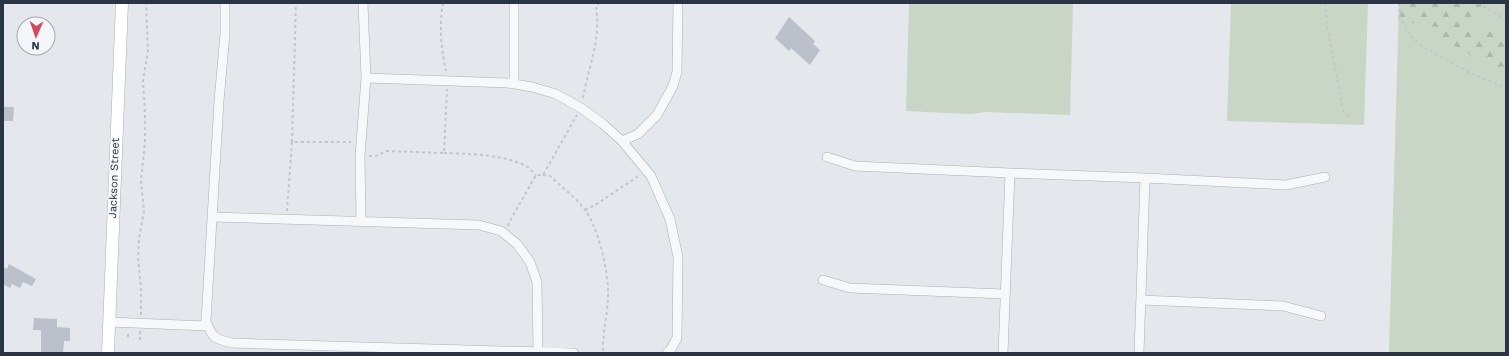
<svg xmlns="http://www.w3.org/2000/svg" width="1509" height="356" viewBox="0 0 1509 356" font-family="'Work Sans',sans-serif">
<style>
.green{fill:#c9d6c5}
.forest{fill:url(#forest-firs)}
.building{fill:#bbc0ca}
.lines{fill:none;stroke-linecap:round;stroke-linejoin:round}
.minor-casing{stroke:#a9aeb7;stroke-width:10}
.secondary-casing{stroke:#a9aeb7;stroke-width:13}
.path{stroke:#c2c5cb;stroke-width:2;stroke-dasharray:3 3;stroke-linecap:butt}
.minor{stroke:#f7f8fa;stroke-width:9}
.secondary{stroke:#fff;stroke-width:12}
.labels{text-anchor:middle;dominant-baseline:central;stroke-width:3;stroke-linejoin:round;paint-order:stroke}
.street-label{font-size:11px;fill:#2b3445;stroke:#f4f6f9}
</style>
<defs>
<pattern id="forest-firs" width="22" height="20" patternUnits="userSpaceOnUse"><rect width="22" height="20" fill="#c9d6c5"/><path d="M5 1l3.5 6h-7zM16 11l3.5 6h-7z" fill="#adb8ab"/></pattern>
</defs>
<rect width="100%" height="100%" fill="#e4e7ec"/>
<!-- green -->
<path class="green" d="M 909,3 L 1073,3 L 1070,115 L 986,112 L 970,114 L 906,111 Z
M 1231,3 L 1368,3 L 1364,125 L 1227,121 Z
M 1399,3 L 1506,3 L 1506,353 L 1389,353 Z"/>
<!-- forest -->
<path class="forest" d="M 1399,3 L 1484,3 L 1467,21 L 1471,29 L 1504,29 L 1506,33 L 1506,81 L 1490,60 L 1472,58 L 1464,48 L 1450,46 L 1429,24 L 1398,22 Z"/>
<!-- building -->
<path class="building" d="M 789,17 L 815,41 L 813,44 L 820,50 L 810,65 L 791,48 L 789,51 L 775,38 Z
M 3,107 L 14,107 L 13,121 L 3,121 Z
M 9,264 L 36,279 L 32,286 L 23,282 L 20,288 L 12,284 L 10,288 L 3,284 L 3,267 L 7,269 Z
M 34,318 L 57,319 L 57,327 L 70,328 L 70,341 L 64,341 L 63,353 L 41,353 L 41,330 L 33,330 Z"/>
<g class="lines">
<!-- minor casing -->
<g class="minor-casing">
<path id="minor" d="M 225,3 L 225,34 L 219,101 L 206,321 C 212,338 215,339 232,343 L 574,353
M 366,78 L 508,83 L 532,87 L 556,94 L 581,108 L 603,124 L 622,141 L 651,176 L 670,219 L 678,257 L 677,338 L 671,349 L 667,353
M 514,83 L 514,3
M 622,141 L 638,134 L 657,115 L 673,86 L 677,72 L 678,3
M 827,157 L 855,166 L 1010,173
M 1145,178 L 1286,185 L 1325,177
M 212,217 L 479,225 L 501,231 L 517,244 L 530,262 L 537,282 L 538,352
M 361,222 L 360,156 L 366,78 L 363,3
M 823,280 L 850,288 L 1005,294
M 1141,300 L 1283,306 L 1321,316
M 109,322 L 207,326
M 1003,353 L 1010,173 L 1145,178 L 1139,353"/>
</g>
<!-- secondary casing -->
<g class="secondary-casing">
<path id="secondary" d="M 108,353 L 122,3"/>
</g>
<!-- path -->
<path class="path" d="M 443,3 C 439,26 441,48 446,71
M 1325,3 L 1328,31 L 1343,110 L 1348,116
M 1399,3 L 1401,19 L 1412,38 L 1422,46 L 1468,72 L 1506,88
M 1478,3 L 1506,20
M 583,98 C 589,64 601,42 596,5 L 600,3
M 292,142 L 296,3
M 444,153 C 469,154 500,154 524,165 C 528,167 532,171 536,175
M 369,156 L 375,156 L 387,151 L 444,153 L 447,89
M 543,175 L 550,176 C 562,187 576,198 585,210 C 598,226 609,274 608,295 C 608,314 602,334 603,353
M 585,210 L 595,205 L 640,175
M 287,211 L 292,142 L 351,142
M 508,226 L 511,219 L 536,175 L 543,175 L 577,115
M 141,315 L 141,289 L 138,258 L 139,239 L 144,211 L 141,181 L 145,142 L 145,115 L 143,81 L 148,51 L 146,3
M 128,337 L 128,332
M 140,340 L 140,331"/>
<!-- minor -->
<use href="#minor" class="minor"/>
<!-- secondary -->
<use href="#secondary" class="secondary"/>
</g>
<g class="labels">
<!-- street labels -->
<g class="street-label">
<text transform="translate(114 178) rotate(-88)">Jackson Street</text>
</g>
</g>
<!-- border -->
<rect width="1509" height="356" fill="none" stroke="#2b3445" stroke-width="8"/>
<!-- north arrow -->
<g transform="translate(36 36) rotate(182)"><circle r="19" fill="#f4f6f9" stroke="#a4a8b1"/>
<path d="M0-3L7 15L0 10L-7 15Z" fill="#d1495b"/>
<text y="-6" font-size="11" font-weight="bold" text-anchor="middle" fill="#2b3445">N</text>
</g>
</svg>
